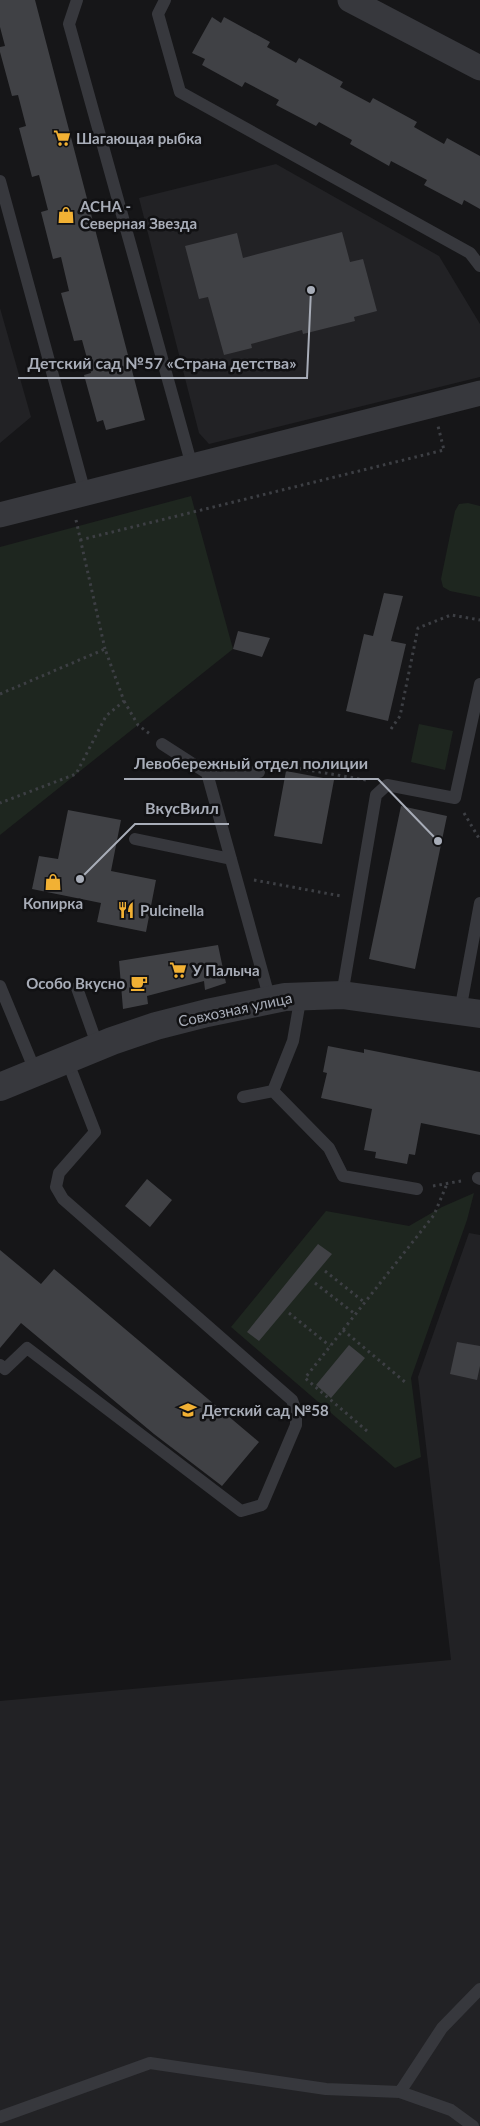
<svg xmlns="http://www.w3.org/2000/svg" width="480" height="2126" viewBox="0 0 480 2126" font-family="Lato,sans-serif">
<style>
.built{fill:#222225}
.green{fill:#1e261f}
.building{fill:#404145}
.lines{fill:none;stroke-linecap:round;stroke-linejoin:round}
.path{stroke:#3d3f44;stroke-width:3;stroke-dasharray:2.5 4;stroke-linecap:butt}
.service{stroke:#37383d;stroke-width:12}
.minor{stroke:#37383d;stroke-width:25}
.tertiary{stroke:#37383d;stroke-width:28}
.labels{text-anchor:middle;dominant-baseline:central;stroke-width:5;stroke-linejoin:round;paint-order:stroke}
.poi-label{font-size:15px;font-weight:bold;fill:#a8adb8;stroke:#111113;text-anchor:start}
.street-label{font-size:15px;fill:#a8adb8;stroke:#111113}
.leader{fill:none;stroke:#a8adb8;stroke-width:2}
.callout-dot{fill:#a8adb8;stroke:#111113;stroke-width:2}
.callout-label{font-size:16px;text-anchor:middle;font-weight:bold;fill:#a8adb8;stroke:#111113;stroke-width:5;stroke-linejoin:round;paint-order:stroke}
</style>
<rect width="100%" height="100%" fill="#161618"/>
<!-- built -->
<path class="built" d="M 276,164 L 439,256 L 480,324 L 480,377 L 209,444 L 199,433 L 139,198 Z
M 0,308 L 31,417 L 0,443 Z
M 469,1233 L 480,1235 L 480,2126 L 0,2126 L 0,1701 L 451,1660 L 418,1377 Z"/>
<!-- green -->
<path class="green" d="M 191,496 L 233,649 L 0,835 L 0,547 Z
M 468,503 L 480,506 L 480,597 L 450,591 L 443,587 L 441,579 L 455,511 L 459,504 Z
M 419,724 L 453,731 L 445,770 L 411,762 Z
M 474,1193 L 467,1220 L 411,1378 L 421,1457 L 395,1468 L 231,1327 L 326,1211 L 409,1226 L 442,1207 Z"/>
<!-- building -->
<path class="building" d="M 0,0 L 35,0 L 145,420 L 106,430 L 103,420 L 97,422 L 84,375 L 91,373 L 82,340 L 74,341 L 61,293 L 69,291 L 61,257 L 53,259 L 41,212 L 48,210 L 39,175 L 32,177 L 19,128 L 26,126 L 18,95 L 12,96 L 0,52 L 0,47 L 5,46 L 0,27 Z
M 212,17 L 221,23 L 224,17 L 270,42 L 267,47 L 296,63 L 299,58 L 343,82 L 340,87 L 370,103 L 373,98 L 417,122 L 414,127 L 444,144 L 447,138 L 480,156 L 480,209 L 464,200 L 462,205 L 424,185 L 427,180 L 391,161 L 389,166 L 350,144 L 352,140 L 319,122 L 316,126 L 297,116 L 276,105 L 279,100 L 245,82 L 242,87 L 202,65 L 205,59 L 192,53 Z
M 342,232 L 350,262 L 363,259 L 377,311 L 354,317 L 355,321 L 303,334 L 302,330 L 251,344 L 252,348 L 224,355 L 208,297 L 199,299 L 185,246 L 237,233 L 243,258 Z
M 384,593 L 403,596 L 391,641 L 406,644 L 388,721 L 346,711 L 364,634 L 373,636 Z
M 238,631 L 270,638 L 262,657 L 233,649 Z
M 286,771 L 334,780 L 322,844 L 274,836 Z
M 401,806 L 447,816 L 415,969 L 369,959 Z
M 68,810 L 121,820 L 111,871 L 156,880 L 146,932 L 97,922 L 101,903 L 32,889 L 39,856 L 58,859 Z
M 218,945 L 226,983 L 205,990 L 204,981 L 147,996 L 148,1004 L 123,1009 L 119,961 Z
M 328,1046 L 364,1053 L 364,1049 L 480,1072 L 480,1135 L 421,1123 L 415,1155 L 409,1154 L 407,1164 L 375,1158 L 376,1152 L 364,1150 L 372,1109 L 321,1098 L 327,1073 L 323,1072 Z
M 147,1179 L 172,1200 L 150,1227 L 125,1206 Z
M 318,1244 L 332,1254 L 259,1341 L 247,1332 Z
M 0,1250 L 41,1284 L 54,1269 L 259,1442 L 222,1486 L 154,1434 L 21,1323 L 0,1348 Z
M 457,1342 L 480,1346 L 480,1366 L 477,1380 L 450,1374 Z
M 349,1345 L 365,1358 L 331,1398 L 316,1385 Z"/>
<g class="lines">
<!-- path -->
<path class="path" d="M 76,520 L 105,649
M 80,540 L 444,450 L 438,426
M 0,694 L 105,649 L 124,701 L 106,716 L 76,774 L 0,803
M 124,701 L 138,725 L 150,734
M 391,729 L 400,716 L 418,628 L 451,615 L 480,620
M 274,767 L 279,765 L 366,780
M 464,813 L 480,840
M 254,880 L 341,896
M 433,1186 L 461,1181
M 325,1271 L 364,1302
M 315,1283 L 355,1314
M 289,1313 L 330,1346
M 343,1330 L 405,1382
M 367,1431 L 305,1378 L 434,1215 L 447,1184"/>
<!-- service -->
<path class="service" d="M 77,0 L 69,24 L 192,466
M 165,0 L 158,14 L 180,92 L 470,253 L 480,266
M 0,181 L 85,493
M 162,744 L 207,773 L 270,1000
M 207,773 L 259,772
M 135,839 L 231,859
M 0,986 L 36,1073
M 77,988 L 98,1047
M 342,995 L 376,795 L 387,785 L 455,798 L 480,684
M 460,1011 L 480,903
M 273,1091 L 329,1148 L 343,1176 L 417,1189
M 243,1097 L 273,1091 L 293,1041 L 301,995
M 478,1178 L 480,1179
M 0,1365 L 5,1369 L 27,1348 L 241,1511 L 262,1505 L 296,1425 L 296,1411 L 292,1400 L 63,1199 L 56,1187 L 59,1173 L 95,1132 L 67,1060
M 400,2092 L 442,2028 L 480,1989
M 0,2117 L 150,2063 L 326,2089 L 400,2092 L 451,2110 L 473,2126"/>
<!-- minor -->
<path class="minor" d="M 350,0 L 480,68
M 0,515 L 480,393"/>
<!-- tertiary -->
<path class="tertiary" d="M 0,1087 L 112,1041 L 156,1026 L 207,1013 L 285,997 L 342,995 L 480,1014"/>
</g>
<!-- icons -->
<defs>
<g id="supermarket-bare" transform="scale(1.35)"><path d="M-6-5.5h2.5l.6 2H6L4.5 2H-2.5L-4.4-4H-6ZM-1.5 3.2a1.3 1.3 0 1 0 .1 0ZM3 3.2a1.3 1.3 0 1 0 .1 0Z" fill="#f2b134" stroke="#111113" stroke-width="2.5" paint-order="stroke"/></g>
<g id="shop-bare" transform="scale(1.35)"><path d="M-5-2.5h2.3a2.7 3.5 0 0 1 5.4 0H5L5.5 6h-11ZM-1.5-2.5h3a1.5 2.3 0 0 0-3 0Z" fill="#f2b134" stroke="#111113" stroke-width="2.5" paint-order="stroke"/></g>
<g id="restaurant-bare" transform="scale(1.35)"><path d="M-5-6h1v4h1v-4h1v4h1v-4h1v5L-1.5 .5V6h-2V.5L-5-1ZM5-6V6H3V1.5H1.5Q1.5-4 5-6Z" fill="#f2b134" stroke="#111113" stroke-width="2.5" paint-order="stroke"/></g>
<g id="cafe-bare" transform="scale(1.35)"><path d="M-5.5-4.5H6V0H3Q3 3.5 0 3.5H-2.5Q-5.5 3.5-5.5 0ZM3-3.2v2h1.7v-2ZM-6 4.5H4V6H-6Z" fill="#f2b134" stroke="#111113" stroke-width="2.5" paint-order="stroke"/></g>
<g id="school-bare" transform="scale(1.35)"><path d="M0-5L7-2L0 1L-7-2ZM-4 1L0 2.5L4 1V4Q0 6-4 4Z" fill="#f2b134" stroke="#111113" stroke-width="2.5" paint-order="stroke"/></g>
</defs>
<g fill-rule="evenodd">
<use href="#supermarket-bare" x="62" y="138"/>
<use href="#shop-bare" x="66" y="215"/>
<use href="#shop-bare" x="53" y="882"/>
<use href="#restaurant-bare" x="126" y="910"/>
<use href="#supermarket-bare" x="178" y="970"/>
<use href="#cafe-bare" x="139" y="983"/>
<use href="#school-bare" x="188" y="1410"/>
</g>
<g class="labels">
<!-- poi labels -->
<g class="poi-label">
<text x="76" y="138">Шагающая рыбка</text>
<text x="80" y="206">АСНА -<tspan x="80" dy="17">Северная Звезда</tspan></text>
<text x="53" y="903" text-anchor="middle">Копирка</text>
<text x="140" y="910">Pulcinella</text>
<text x="192" y="970">У Палыча</text>
<text x="125" y="983" text-anchor="end">Особо Вкусно</text>
<text x="202" y="1410">Детский сад №58</text>
</g>
<!-- street labels -->
<g class="street-label">
<text transform="translate(235 1009) rotate(-12)">Совхозная улица</text>
</g>
</g>
<!-- callouts -->
<path class="leader" d="M311 290L307 378H18M438 841L378 779H124M80 879L135 824H229"/>
<g class="callout-dot">
<circle cx="311" cy="290" r="5"/>
<circle cx="438" cy="841" r="5"/>
<circle cx="80" cy="879" r="5"/>
</g>
<g class="callout-label">
<text x="162" y="369">Детский сад №57 «Страна детства»</text>
<text x="251" y="769">Левобережный отдел полиции</text>
<text x="182" y="814">ВкусВилл</text>
</g>
</svg>
